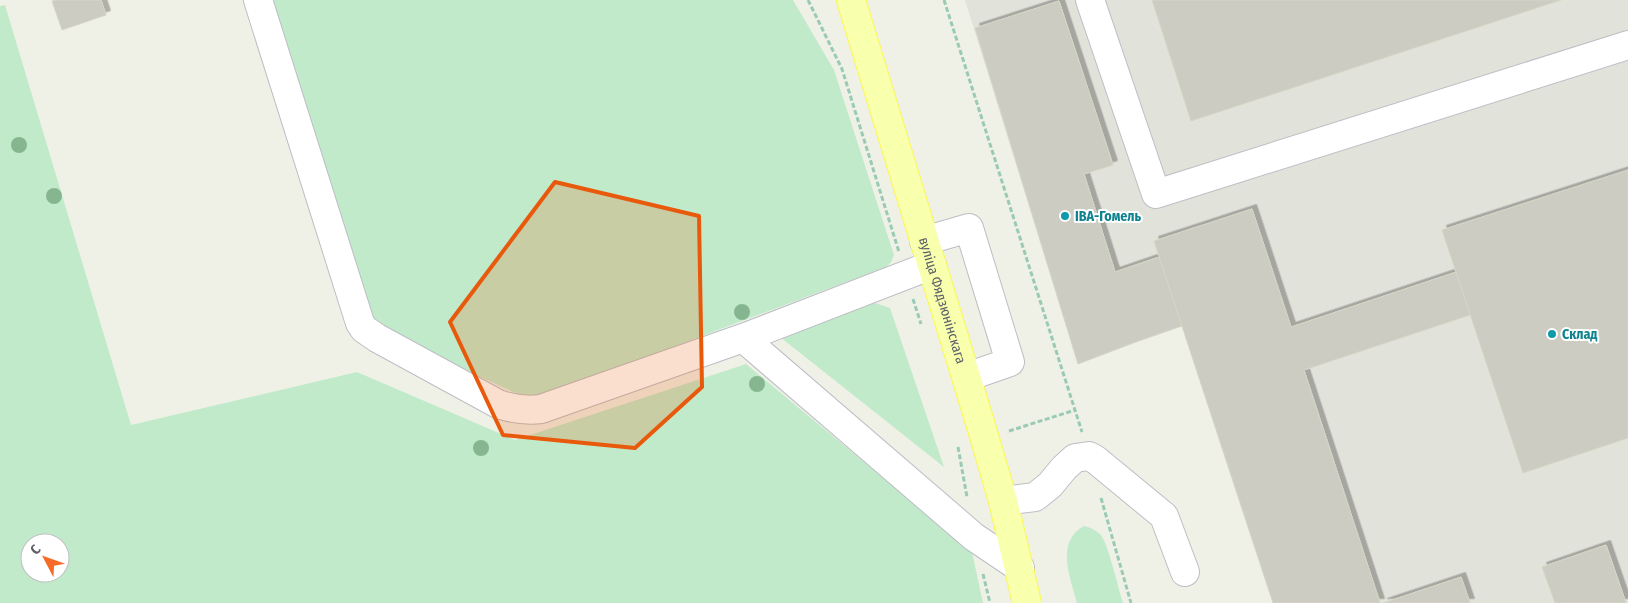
<svg xmlns="http://www.w3.org/2000/svg" width="1628" height="603" viewBox="0 0 1628 603" font-family="'Fira Sans Condensed',sans-serif">
<style>
.industrial{fill:#e1e2da}
.green{fill:#c1eacb;fill-rule:evenodd}
.building{fill:#ccccc2;stroke:#d6d5c4;filter:url(#shadow)}
.lines{fill:none;stroke-linecap:round;stroke-linejoin:round}
.minor-casing{stroke:#bdbec5;stroke-width:30}
.major-casing{stroke:#fbf754;stroke-width:30}
.path{stroke:#99cbb4;stroke-width:3;stroke-dasharray:5 2.5;stroke-linecap:butt}
.minor{stroke:#fff;stroke-width:28}
.major{stroke:#f8ffad;stroke-width:28}
.tree{fill:#86b68f}
.marked{fill:#e8590c;fill-opacity:0.2;stroke:#e8590c;stroke-width:4;stroke-linejoin:round}
.culture-dot{fill:#0f9aa8;stroke:#fff;stroke-width:2}
.labels{text-anchor:middle;dominant-baseline:central;stroke-width:4;stroke-linejoin:round;paint-order:stroke}
.culture-label{font-size:14px;font-weight:bold;fill:#0d838f;stroke:#fff;text-anchor:start}
.street-label{font-size:14px;fill:#5d5f67;stroke:#fff}
</style>
<defs>
<filter id="shadow"><feDropShadow dx="4.5" dy="-4.5" stdDeviation="0" flood-color="#0004"/></filter>
</defs>
<rect width="100%" height="100%" fill="#f0f1e6"/>
<!-- industrial -->
<path class="industrial" d="M 965,0 L 1628,0 L 1628,603 L 1273,603 L 1182,326 L 1078,364 Z"/>
<!-- green -->
<path class="green" d="M 269,0 L 793,0 L 834,70 L 894,255 L 891,262 L 886,267 L 542,396 L 524,397 L 383,332 L 370,318 Z
M 5,5 L 131,425 L 357,372 L 515,440 L 746,364 L 972,552 L 983,603 L 0,603 L 0,6 ZM 30,543 L 60,543 L 60,573 L 30,573 Z
M 875,303 L 890,308 L 944,467 L 780,337 Z
M 1084,526 C 1090,527 1096,530 1101,535 C 1109,546 1118,588 1123,603 L 1077,603 C 1070,577 1055,542 1084,526 Z"/>
<!-- building -->
<path class="building" d="M 57,0 L 101,0 L 106,15 L 62,30 L 52,1 Z
M 1152,0 L 1561,0 L 1191,121 Z
M 1059,1 L 1113,165 L 1084,174 L 1115,272 L 1159,257 L 1182,326 L 1138,341 L 1078,364 L 975,28 Z
M 1628,170 L 1628,438 L 1523,473 L 1442,230 Z
M 1252,209 L 1291,327 L 1456,272 L 1470,315 L 1304,370 L 1380,603 L 1273,603 L 1154,241 Z
M 1606,545 L 1626,603 L 1555,603 L 1542,567 Z
M 1461,577 L 1470,603 L 1383,603 Z"/>
<g class="lines">
<!-- minor casing -->
<g class="minor-casing">
<path id="minor" d="M 258,0 L 360,323 L 364,329 L 377,338 L 498,404 C 513,409 525,411 541,409 L 743,338 L 932,265
M 1090,0 L 1156,194 L 1628,45
M 924,241 L 969,228 L 1010,362 L 967,377
M 743,338 L 974,537 L 1020,568
M 1003,501 L 1035,497 L 1050,485 L 1064,468 L 1075,458 L 1089,456 L 1096,460 L 1164,516 L 1185,572"/>
</g>
<!-- major casing -->
<g class="major-casing">
<g id="major">
<path id="s1" d="M 851,0 L 985,439 L 1003,501 L 1027,603"/>
</g>
</g>
<!-- path -->
<path class="path" d="M 808,0 L 842,69 L 899,252
M 944,0 L 1082,432
M 913,299 L 921,324
M 1009,431 L 1075,410
M 958,447 L 967,497
M 1101,498 L 1131,603
M 983,574 L 990,603"/>
<!-- minor -->
<use href="#minor" class="minor"/>
<!-- major -->
<use href="#major" class="major"/>
</g>
<!-- trees -->
<g class="tree">
<circle cx="19" cy="145" r="8"/>
<circle cx="54" cy="196" r="8"/>
<circle cx="742" cy="312" r="8"/>
<circle cx="757" cy="384" r="8"/>
<circle cx="481" cy="448" r="8"/>
</g>
<!-- marked area -->
<path class="marked" d="M 555,182 L 699,216 L 702,387 L 635,448 L 503,435 L 450,322 Z"/>
<!-- markers -->
<g class="culture-dot">
<circle cx="1065" cy="216" r="5"/>
<circle cx="1552" cy="334" r="5"/>
</g>
<g class="labels">
<!-- culture labels -->
<g class="culture-label">
<text x="1075" y="216">IBA-Гомель</text>
<text x="1562" y="334">Склад</text>
</g>
<!-- street labels -->
<g class="street-label">
<text stroke="none"><textPath href="#s1" startOffset="314">вуліца Фядзюнінскага</textPath></text>
</g>
</g>
<!-- north arrow -->
<g transform="translate(45 558) rotate(311)"><circle r="24" fill="#ffffff" stroke="#bebfc2"/>
<path d="M0-4L9 19L0 12L-9 19Z" fill="#f66b27"/>
<text y="-8" font-size="14" font-weight="bold" text-anchor="middle" fill="#5d5f67">С</text>
</g>
</svg>
